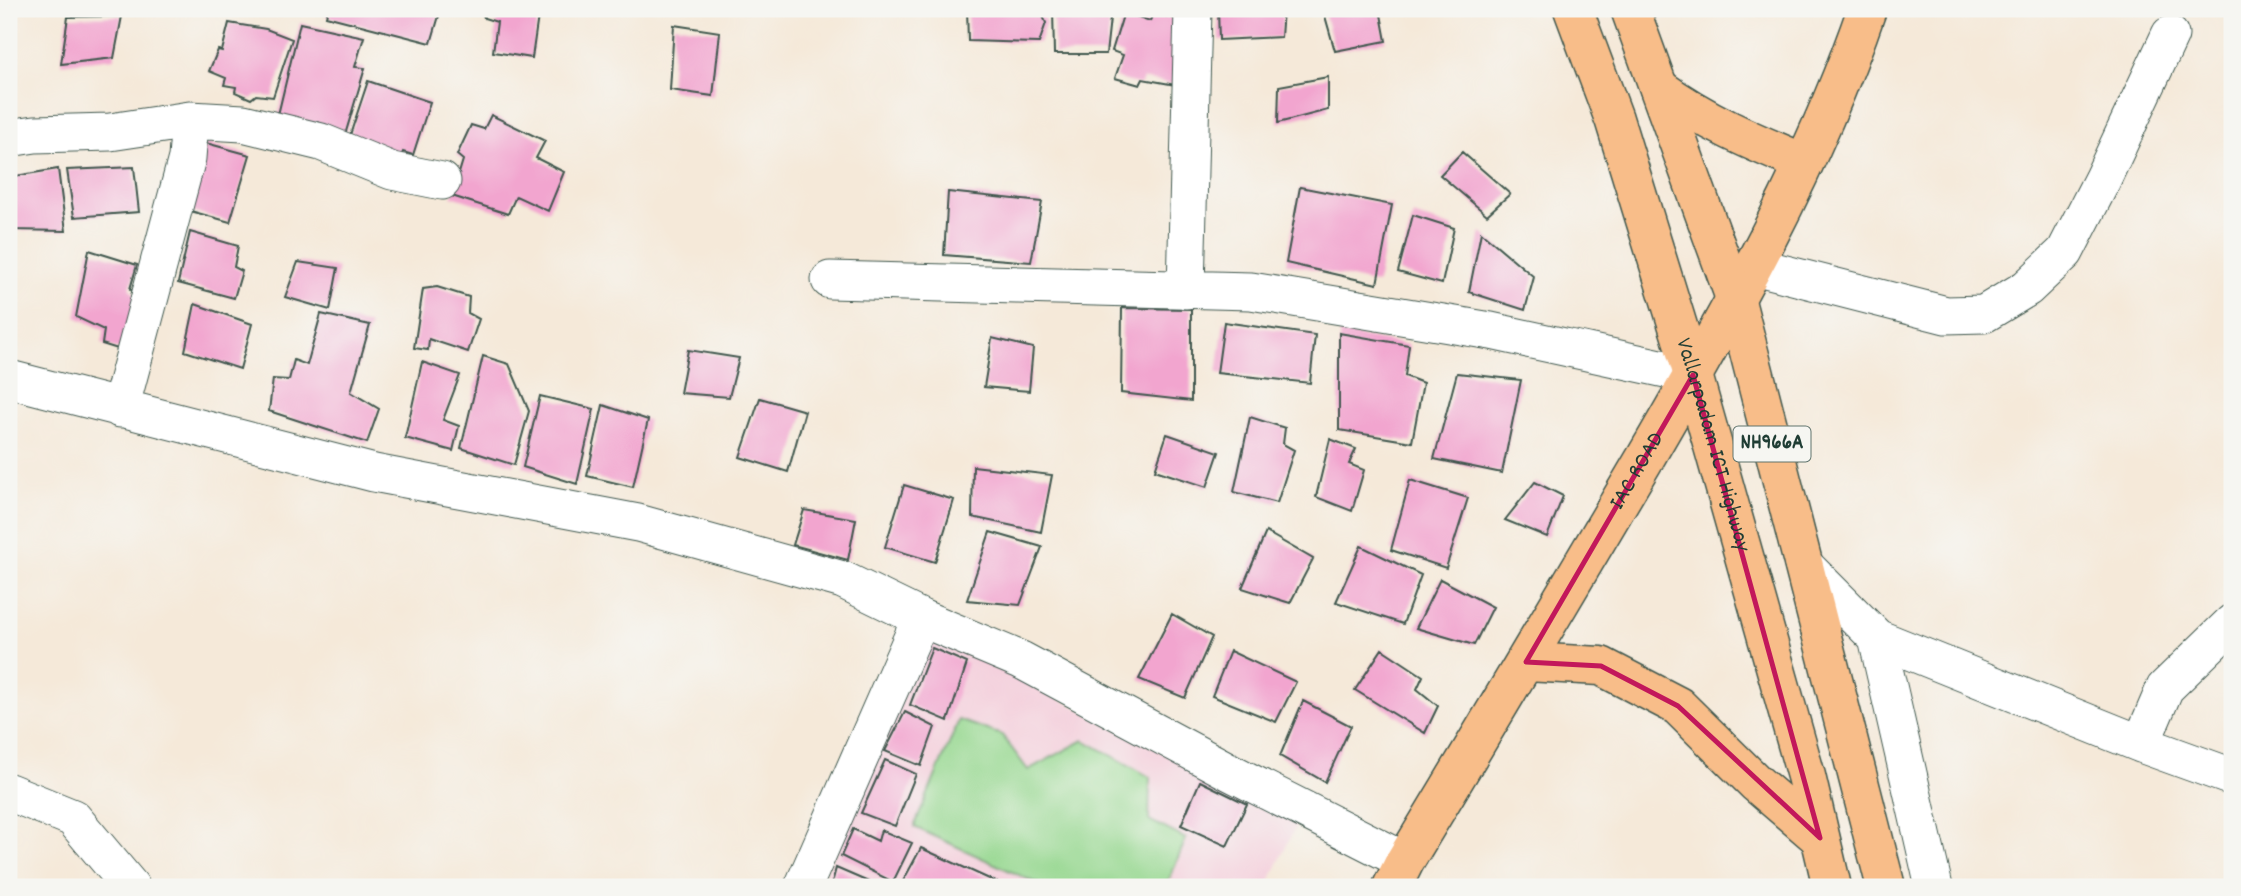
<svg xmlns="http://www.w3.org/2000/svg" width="2241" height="896" viewBox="0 0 2241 896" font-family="Dekko,sans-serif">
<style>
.built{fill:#f4cfdc}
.green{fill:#94d78e;stroke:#5a8a61;stroke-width:2}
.building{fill:#f2a5cf}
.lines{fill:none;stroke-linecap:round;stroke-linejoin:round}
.minor-casing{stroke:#3f574d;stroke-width:39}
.major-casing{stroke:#3f574d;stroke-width:41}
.highway-casing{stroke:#3f574d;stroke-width:41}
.minor{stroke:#fff;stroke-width:37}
.major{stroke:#f8bd89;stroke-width:38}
.highway{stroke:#f8bd89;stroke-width:38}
.marked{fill:none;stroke:#c2185b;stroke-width:5;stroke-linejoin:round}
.labels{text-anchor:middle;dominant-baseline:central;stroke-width:7;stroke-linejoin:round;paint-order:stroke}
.shield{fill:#f6f6f2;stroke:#60746d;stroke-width:2}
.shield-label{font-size:21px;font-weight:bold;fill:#1f3d34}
.street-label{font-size:23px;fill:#1f3d34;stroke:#f6f6f2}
</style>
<rect width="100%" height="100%" fill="#f6f6f2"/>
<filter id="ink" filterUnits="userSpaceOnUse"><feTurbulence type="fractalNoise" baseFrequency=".0143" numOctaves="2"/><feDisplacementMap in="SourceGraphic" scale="14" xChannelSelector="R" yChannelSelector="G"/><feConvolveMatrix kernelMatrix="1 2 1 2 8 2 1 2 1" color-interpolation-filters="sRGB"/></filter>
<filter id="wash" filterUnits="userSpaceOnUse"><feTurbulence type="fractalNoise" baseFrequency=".00686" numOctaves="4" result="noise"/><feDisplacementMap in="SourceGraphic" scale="28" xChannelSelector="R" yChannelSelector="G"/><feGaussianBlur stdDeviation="1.57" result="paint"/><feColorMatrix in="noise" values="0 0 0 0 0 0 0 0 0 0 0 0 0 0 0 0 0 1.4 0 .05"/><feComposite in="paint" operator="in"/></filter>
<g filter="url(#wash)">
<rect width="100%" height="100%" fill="#f5e9d9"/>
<!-- built -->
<path class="built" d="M 930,633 L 1298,821 L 1267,887 L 820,887 Z"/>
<!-- green -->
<path class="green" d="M 959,720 L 1002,735 L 1028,770 L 1084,740 L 1150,777 L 1149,820 L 1186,839 L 1166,887 L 1045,887 L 914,827 Z"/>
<g id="blocks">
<!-- building -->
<path class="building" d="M 328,9 L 441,9 L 431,43 L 326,16 Z
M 482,9 L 539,9 L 532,58 L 493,52 L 497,22 L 484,18 Z
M 967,9 L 1040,9 L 1046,23 L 1039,43 L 968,41 Z
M 1053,9 L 1111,9 L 1106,54 L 1054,54 Z
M 1218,9 L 1283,9 L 1281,37 L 1219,40 Z
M 1323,9 L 1380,9 L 1386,41 L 1335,51 Z
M 1124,12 L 1150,21 L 1153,13 L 1187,21 L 1181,86 L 1143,79 L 1140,85 L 1115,78 L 1123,55 L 1112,51 Z
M 122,16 L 114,58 L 61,64 L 68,17 Z
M 229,23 L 266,29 L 292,39 L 273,97 L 256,95 L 251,99 L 235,92 L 236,87 L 224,85 L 226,78 L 209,71 L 218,50 L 222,51 Z
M 300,23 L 364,37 L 355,67 L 365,68 L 345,135 L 277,119 Z
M 674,25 L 720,32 L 713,96 L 670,90 Z
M 1328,77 L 1328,110 L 1278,123 L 1279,86 Z
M 368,81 L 430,102 L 413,155 L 403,152 L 398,165 L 345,150 Z
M 491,115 L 545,141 L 536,158 L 564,172 L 548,211 L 516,196 L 508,214 L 452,196 L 463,160 L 457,155 L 471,125 L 484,129 Z
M 206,143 L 250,155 L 230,222 L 187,210 Z
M 1462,152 L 1510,194 L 1487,215 L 1440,175 Z
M 134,167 L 139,212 L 74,217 L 67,170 Z
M 58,169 L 66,231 L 11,230 L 9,219 L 9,177 Z
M 1300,187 L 1392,205 L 1377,284 L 1286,263 Z
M 948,192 L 1042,202 L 1031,262 L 944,255 Z
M 1413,215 L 1454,228 L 1442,284 L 1398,272 Z
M 190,232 L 238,246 L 234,267 L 242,271 L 234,298 L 178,283 Z
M 1481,232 L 1534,277 L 1525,310 L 1469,292 Z
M 89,250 L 137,265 L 130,289 L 136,295 L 124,351 L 102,344 L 104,330 L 76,317 Z
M 298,262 L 338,268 L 330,310 L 285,297 Z
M 437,287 L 469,297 L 468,313 L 479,319 L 468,352 L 429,339 L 428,350 L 414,348 L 423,289 Z
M 195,304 L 252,324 L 240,369 L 185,351 Z
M 1122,308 L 1191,309 L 1191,401 L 1121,393 Z
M 321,314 L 370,325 L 351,392 L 379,409 L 367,443 L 269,411 L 273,379 L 289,380 L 294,360 L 307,365 Z
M 1224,322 L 1315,335 L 1310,383 L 1217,373 Z
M 1339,333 L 1409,345 L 1405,376 L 1423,383 L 1412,442 L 1339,430 Z
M 992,338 L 1033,348 L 1029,391 L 984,387 Z
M 688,350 L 739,358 L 729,397 L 680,393 Z
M 483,356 L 509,364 L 529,411 L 514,465 L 461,448 Z
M 422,362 L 460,375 L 443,420 L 459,426 L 453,451 L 405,438 Z
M 1457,373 L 1521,380 L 1502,473 L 1434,459 Z
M 540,396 L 594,409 L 577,484 L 523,467 Z
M 760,398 L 805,411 L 788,472 L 740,457 Z
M 603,405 L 648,420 L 633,487 L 587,476 Z
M 1250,417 L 1285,428 L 1283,444 L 1294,450 L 1277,503 L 1234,492 Z
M 1167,434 L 1219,452 L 1207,487 L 1155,470 Z
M 1330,439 L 1356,449 L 1349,464 L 1364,470 L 1352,511 L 1316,497 Z
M 973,466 L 1052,475 L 1041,532 L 972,517 Z
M 1410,480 L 1468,498 L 1446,568 L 1391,550 Z
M 1535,482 L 1563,496 L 1547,537 L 1505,520 Z
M 904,485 L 954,500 L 935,562 L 885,547 Z
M 804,510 L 856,519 L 848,560 L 793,545 Z
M 990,532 L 1042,547 L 1020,605 L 967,600 Z
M 1266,532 L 1313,559 L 1290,603 L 1242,588 Z
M 1361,546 L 1421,575 L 1403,624 L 1336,602 Z
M 1440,579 L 1493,607 L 1474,645 L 1416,628 Z
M 1172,614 L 1212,637 L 1185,698 L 1139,679 Z
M 932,648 L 967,663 L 948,721 L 910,705 Z
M 1382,649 L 1423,676 L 1417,689 L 1438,706 L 1425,733 L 1355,690 Z
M 1230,651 L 1296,682 L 1276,722 L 1212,696 Z
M 1303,701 L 1351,726 L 1325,782 L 1280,756 Z
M 905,712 L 935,727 L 921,766 L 885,751 Z
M 885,760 L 916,774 L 895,826 L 861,813 Z
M 1200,781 L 1247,804 L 1227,846 L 1181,825 Z
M 853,829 L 878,841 L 881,830 L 912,843 L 893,882 L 841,856 Z
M 921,848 L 1007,887 L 910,887 L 902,883 Z
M 836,868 L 880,887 L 831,887 Z"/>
</g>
</g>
<g filter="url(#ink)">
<use href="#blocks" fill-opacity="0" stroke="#3f574d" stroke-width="2"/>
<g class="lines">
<!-- minor casing -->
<g class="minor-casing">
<path id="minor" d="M 190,120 L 243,123 L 321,142 L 392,171 L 442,181
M 9,138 L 35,134 L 110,132 L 190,120 L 187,158 L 120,409
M 1754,266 L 1946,315 L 1984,314 L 2027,288 L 2065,252 L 2102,180 L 2170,35
M 830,280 L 1251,291 L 1491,331 L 1693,375
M 1186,290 L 1193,9
M 9,379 L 374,473 L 638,523 L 843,580 L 921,618 L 1021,660 L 1230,772 L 1405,861
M 1803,564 L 1877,638 L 1934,887
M 1877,638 L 2141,744 L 2232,777
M 2141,744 L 2165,688 L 2232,623
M 9,792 L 73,818 L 131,887
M 803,887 L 921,618"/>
</g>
<!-- major casing -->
<g class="major-casing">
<g id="major">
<path d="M 1659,88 C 1704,121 1753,142 1804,163"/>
<path d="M 1526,662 L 1601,666 L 1678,706 L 1756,783 L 1820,838"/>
<path id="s1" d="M 1392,887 L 1405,861 C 1487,726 1567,591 1647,455 C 1730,312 1813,167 1867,9"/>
</g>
</g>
<!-- highway casing -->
<g class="highway-casing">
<g id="highway">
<path id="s2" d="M 1573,9 L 1614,119 L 1693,375 L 1806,776 L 1832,887"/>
<path d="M 1630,9 L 1736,301 L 1886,887"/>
</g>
</g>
<!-- minor -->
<use href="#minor" class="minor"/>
<!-- major -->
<use href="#major" class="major"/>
<!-- highway -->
<use href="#highway" class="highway"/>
</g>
</g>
<!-- marked area -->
<path class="marked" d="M 1693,375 L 1742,554 L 1820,838 L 1678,706 L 1601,666 L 1526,662 Z"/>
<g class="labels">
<!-- shield labels -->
<rect class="shield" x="1733.5" y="426.5" width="77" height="35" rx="5"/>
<g class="shield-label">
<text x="1772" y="444">NH966A</text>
</g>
<!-- street labels -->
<g class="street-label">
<text stroke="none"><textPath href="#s2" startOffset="458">Vallarpadam ICT Highway</textPath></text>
<text stroke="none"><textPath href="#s1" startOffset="483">IAC ROAD</textPath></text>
</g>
</g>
<!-- margin -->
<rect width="2241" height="896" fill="none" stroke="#f6f6f2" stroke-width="35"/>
</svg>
